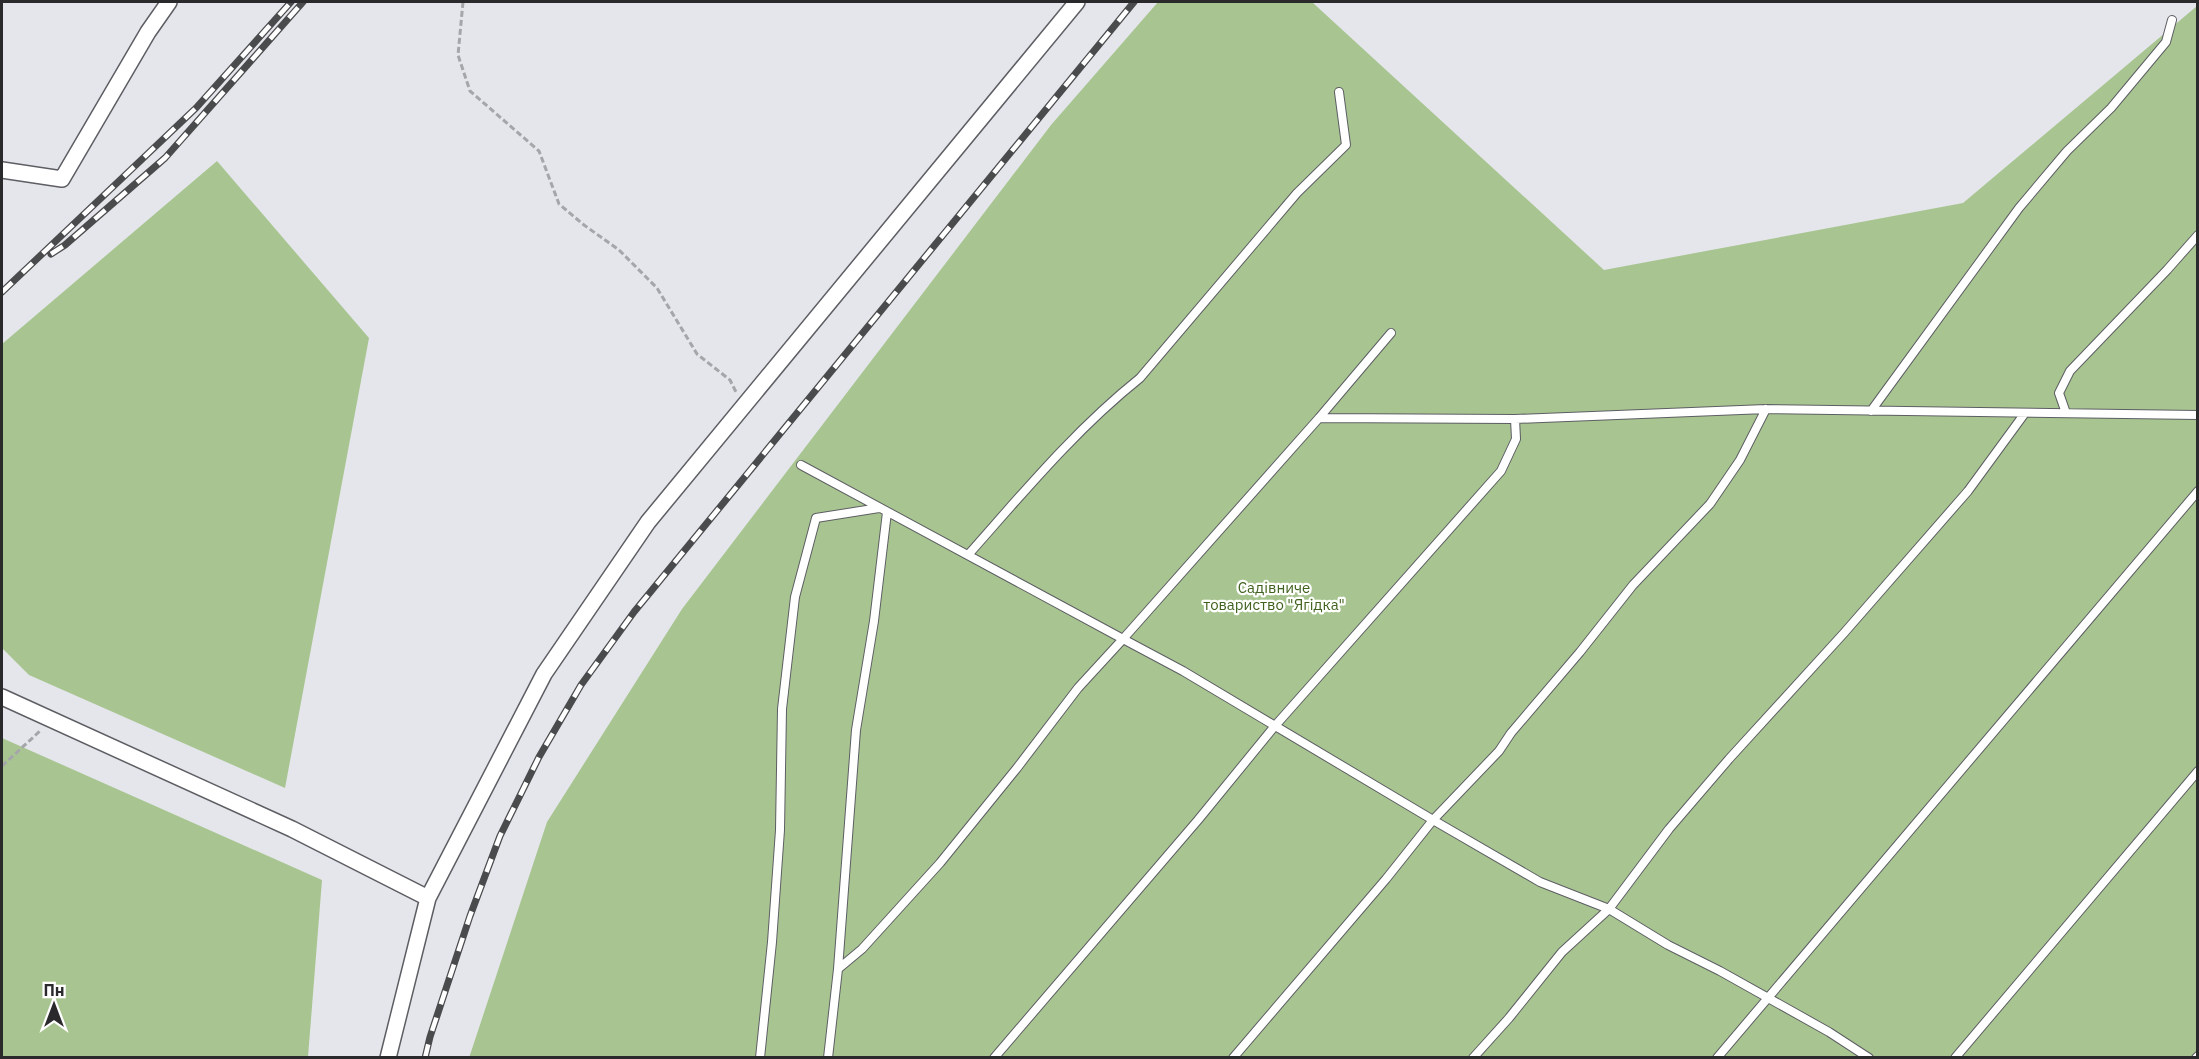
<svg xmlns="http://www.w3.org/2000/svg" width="2199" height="1059" viewBox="0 0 2199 1059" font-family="'IBM Plex Sans',sans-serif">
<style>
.green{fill:#a8c591}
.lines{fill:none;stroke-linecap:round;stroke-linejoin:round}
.lane-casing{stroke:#5d5e63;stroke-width:10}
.street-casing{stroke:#5d5e63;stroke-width:18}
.path{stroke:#a5a6aa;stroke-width:3;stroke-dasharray:6 3;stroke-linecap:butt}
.lane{stroke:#fff;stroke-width:8}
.street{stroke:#fff;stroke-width:15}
.rail-casing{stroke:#4a4b4d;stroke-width:7}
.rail{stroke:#fff;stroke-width:4.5;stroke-dasharray:14;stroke-linecap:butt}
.labels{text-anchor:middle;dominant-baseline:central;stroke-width:4.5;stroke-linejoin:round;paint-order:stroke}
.park-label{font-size:15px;fill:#41621e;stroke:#fff}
</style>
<rect width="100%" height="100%" fill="#e5e6eb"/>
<!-- green -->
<path class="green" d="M 1158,2 L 1312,2 L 1604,270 L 1963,203 L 2197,6 L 2197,1057 L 469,1058 L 547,822 L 682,609 L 1051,125 Z
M 217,161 L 369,338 L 285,788 L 29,675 L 2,648 L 2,344 Z
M 2,738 L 322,880 L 308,1057 L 2,1057 Z"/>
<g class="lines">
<!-- lane casing -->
<g class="lane-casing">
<path id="lane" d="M 1871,411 L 2019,208 L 2067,151 L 2111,108 L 2166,42 L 2172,20
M 2066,413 L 2059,393 L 2070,371 L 2167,270 L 2198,235
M 1319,418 L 1391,333
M 801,465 L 1123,639 L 1319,418 L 1515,419 L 1766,409 L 2198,415
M 968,555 C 1023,493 1075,430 1140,378 L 1297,193 L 1346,145 L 1339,92
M 838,969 L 856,730 L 874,621 L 887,512
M 760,1058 L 772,942 L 780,830 L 782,709 L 795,597 L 816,518 L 879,508
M 828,1058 L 838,969 L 862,949 L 940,863 L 1017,768 L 1078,688 L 1123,639 L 1183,671 L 1433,820 L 1540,882 L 1609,909 L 1668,945 L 1720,971 L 1829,1032 L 1869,1058
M 994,1058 L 1198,820 L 1274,727 L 1501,471 L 1516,439 L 1515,419
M 1233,1058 L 1386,879 L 1433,820 L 1499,751 L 1511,733 L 1580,652 L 1633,585 L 1710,504 L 1740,460 L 1766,409
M 1473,1058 L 1509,1018 L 1562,952 L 1609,909 L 1669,829 L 1729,759 L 1844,633 L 1968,491 L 2025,413
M 1717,1058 L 2198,491
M 1955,1058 L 2198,771
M 2196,1058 L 2198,1056"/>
</g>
<!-- street casing -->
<g class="street-casing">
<path id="street" d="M 2,170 L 62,179 L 148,32 L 169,2
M 2,697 L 292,829 L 428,898
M 388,1058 L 428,898 L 544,674 L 648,522 L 1077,2"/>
</g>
<!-- path -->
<path class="path" d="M 463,2 L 458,55 L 470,91 L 539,151 L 559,204 L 584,225 L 619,250 L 657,288 L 697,354 L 730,380 L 736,392
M 2,766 L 40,731"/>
<!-- lane -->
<use href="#lane" class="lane"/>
<!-- street -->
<use href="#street" class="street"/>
<!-- rail casing -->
<g class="rail-casing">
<path id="rail" d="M 51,254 L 65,245 L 165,158 L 303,2
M 2,292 L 196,108 L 291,2
M 425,1058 L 430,1037 L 470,916 L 500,836 L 539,757 L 581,685 L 634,612 L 1134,2"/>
</g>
<!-- rail -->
<use href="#rail" class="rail"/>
</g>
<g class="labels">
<!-- park labels -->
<g class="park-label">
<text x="1274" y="587">Садівниче<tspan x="1274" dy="17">товариство "Ягідка"</tspan></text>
</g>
</g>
<!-- border -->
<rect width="2199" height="1059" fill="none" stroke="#2a2a2c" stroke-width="6"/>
<!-- north arrow -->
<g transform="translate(54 1005)" stroke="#ffffff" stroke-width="4.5" paint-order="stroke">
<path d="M0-4.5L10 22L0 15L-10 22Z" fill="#2a2a2c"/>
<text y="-9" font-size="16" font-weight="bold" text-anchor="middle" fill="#2a2a2c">Пн</text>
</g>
</svg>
